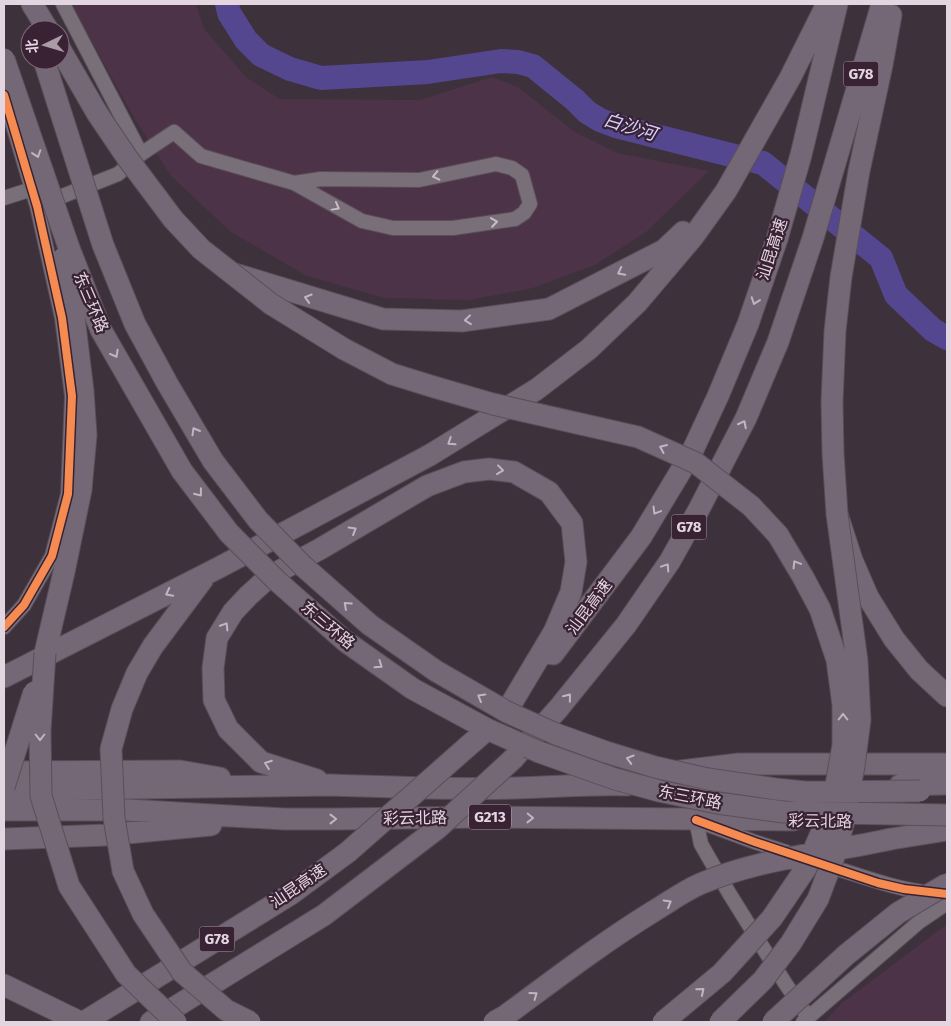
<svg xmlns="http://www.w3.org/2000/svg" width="951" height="1026" viewBox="0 0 951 1026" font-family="'Fira Sans','Noto Sans SC',sans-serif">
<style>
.built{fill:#4c3348}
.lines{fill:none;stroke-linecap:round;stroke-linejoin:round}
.river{stroke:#544790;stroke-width:24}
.minor-casing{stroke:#5a4f58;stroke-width:16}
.highway-casing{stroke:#5a4f58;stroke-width:23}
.minor{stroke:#796f78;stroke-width:14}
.highway{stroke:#746877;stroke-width:21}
.highway-bridge-casing{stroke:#5a4f58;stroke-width:23;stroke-linecap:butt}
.highway-bridge{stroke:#746877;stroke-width:21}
.cycleway-casing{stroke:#382234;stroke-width:11}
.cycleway{stroke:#f68b52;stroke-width:8}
.oneway{stroke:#c2b5c1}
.oneway2{stroke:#c9bcc7}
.labels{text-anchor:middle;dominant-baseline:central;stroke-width:4.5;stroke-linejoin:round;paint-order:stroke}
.shield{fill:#382234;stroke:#b0a0ad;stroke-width:1}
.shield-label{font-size:15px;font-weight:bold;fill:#e4d6e1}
.street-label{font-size:16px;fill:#e4d6e1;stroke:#382234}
.water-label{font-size:18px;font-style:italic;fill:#d5d1ff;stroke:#382234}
</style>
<rect width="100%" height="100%" fill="#3d313c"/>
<!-- built -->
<path class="built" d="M 71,4 L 196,4 L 204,29 L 247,78 L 280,99 L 420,100 L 492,77 L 518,87 L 575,132 L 618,153 L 709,171 L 646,232 L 595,265 L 533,288 L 469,300 L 385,298 L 307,276 L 231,232 L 171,176 L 136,121 Z
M 947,924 L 947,1022 L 824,1022 L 842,1003 Z"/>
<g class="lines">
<!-- river -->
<path class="river" d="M 227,4 L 229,13 L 246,40 L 261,55 L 290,69 L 321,78 L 428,72 L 501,61 L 518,62 L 533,66 L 575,100 L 587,112 L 600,120 L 616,126 L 763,163 L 881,258 L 896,295 L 933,330 L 947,338"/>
<!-- minor casing -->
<g class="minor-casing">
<path id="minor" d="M 4,95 L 37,206 L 62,318 L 72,396 L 68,494 L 52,556 L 24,605 L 4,627
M 141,154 L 174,132 L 201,156 L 294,183 L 362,221 L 393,228 L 453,228 L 515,219 L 524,213 L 530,204 L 522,175 L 512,168 L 496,164 L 419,180 L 321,179 L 294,183
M 4,198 L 32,189
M 45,203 L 118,174 L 141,154 L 63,4
M 696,820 L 701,844 L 729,893 L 785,983 L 808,1017
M 706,824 L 755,842 L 795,855
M 822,864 C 859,875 893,889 931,893
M 803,1022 L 919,922 L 947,903"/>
</g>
<!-- highway casing -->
<g class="highway-casing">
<path id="highway" d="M 32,4 L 48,30
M 891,15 L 882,65 L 859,171 L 841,277 L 835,331 L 832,402 L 833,453 L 837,514 L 852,560 L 868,597 L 894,639 L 919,670 L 947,696
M 60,49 L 97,113
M 235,274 L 383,319 L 462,321 L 549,309 L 664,250 L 683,232
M 45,653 L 64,572 L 81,490
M 553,654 L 641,537 L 691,454 L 718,396 L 748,324 L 777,239 L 801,155 L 837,4
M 137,673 L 153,646 L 203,579
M 4,677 L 220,567 L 430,455 L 537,389 L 589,349 L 637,303 L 693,237 L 726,191 L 790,78 L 827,4
M 513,759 L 558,709 L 626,625 L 670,561 L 698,511 L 746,418 L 778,342 L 813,238 L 882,4
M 4,772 L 180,771 L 220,778
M 317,780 L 261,762 L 228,729 L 214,700 L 213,668 L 217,638 L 233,612 L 248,596 L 270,576 L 320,549 L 427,486 L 464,472 L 489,469 L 514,472 L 549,492 L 572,523 L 576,562 L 571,592 L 554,632 L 508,709
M 616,781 L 664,773 L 739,764 L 947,764
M 900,785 L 947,784
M 4,790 L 331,785 C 392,787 454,790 516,788 C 553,787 590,784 627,785
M 4,810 L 127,810 L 284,819 L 338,819 L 487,817 L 793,820
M 4,839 L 106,835 L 211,825
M 891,839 L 947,830
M 4,985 L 80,1022
M 84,1022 L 291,894 L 348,852
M 151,1022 L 324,915 L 366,883"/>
</g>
<!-- minor -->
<use href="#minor" class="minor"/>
<!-- highway -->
<use href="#highway" class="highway"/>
<!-- highway-bridge casing -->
<g class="highway-bridge-casing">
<path id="highway-bridge" d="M 4,59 L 69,248 L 101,330 L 182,471 L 229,533 L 277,581 L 345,641 L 413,689 L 487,729 L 539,752 L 615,779 L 659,791 L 717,803 L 784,812 L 947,815
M 44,60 L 103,245 L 135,324 L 167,383 L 213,461 L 258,520 L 303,566 L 370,625 L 436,671 L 507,712 L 556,734 L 606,752 L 655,767 L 708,779 L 776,789 L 805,792 L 920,791
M 97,113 L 128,159 L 173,219 L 201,249 L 271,304 L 344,349 L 392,374 L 434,387 L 493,404 L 638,437 L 696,463 L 751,506 L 778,535 L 803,577 L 820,609 L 837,660 L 843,705 L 843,745 L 832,808 L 806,868 L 772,918 L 722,973 L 663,1022
M 63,258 L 74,317 L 83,391 L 86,435 L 81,490
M 45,653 L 40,731 L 41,796 L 69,886 L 126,974 L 176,1022
M 137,673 L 122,709 L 111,749 L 114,818 L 123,871 L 143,914 L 182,972 L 226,1010 L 250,1022
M 4,787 L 34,692
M 348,852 L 483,733
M 366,883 L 438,828 L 513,759
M 494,1022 L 505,1016 C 554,980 602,943 654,911 C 669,902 684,891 700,884 C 760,858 828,853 891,839
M 720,1022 L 763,980 L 791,943 L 818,899 L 835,854 L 844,821 L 854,766 L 860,720 L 857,661 L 837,514
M 773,1022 L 846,955 L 898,913 L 947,884"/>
</g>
<!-- highway-bridge -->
<use href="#highway-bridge" class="highway-bridge"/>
<!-- cycleway casing -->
<g class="cycleway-casing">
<path id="cycleway" d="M 4,95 L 37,206 L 62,318 L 72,396 L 68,494 L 52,556 L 24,605 L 4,627
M 696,820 L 755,842 L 878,883 L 904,889 L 947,894"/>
</g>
<!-- cycleway -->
<use href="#cycleway" class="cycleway"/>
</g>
<!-- one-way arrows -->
<defs><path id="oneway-chevron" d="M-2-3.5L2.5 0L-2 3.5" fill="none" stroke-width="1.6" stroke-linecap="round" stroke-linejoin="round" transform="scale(1.25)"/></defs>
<g class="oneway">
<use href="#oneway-chevron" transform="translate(37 154) rotate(71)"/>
<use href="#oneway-chevron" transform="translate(621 272) rotate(153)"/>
<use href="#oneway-chevron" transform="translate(308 298) rotate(-163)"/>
<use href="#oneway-chevron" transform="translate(755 301) rotate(109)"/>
<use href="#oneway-chevron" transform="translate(468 320) rotate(174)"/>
<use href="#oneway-chevron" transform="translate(115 354) rotate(61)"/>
<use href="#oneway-chevron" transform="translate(743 424) rotate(-63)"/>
<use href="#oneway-chevron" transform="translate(195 431) rotate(-120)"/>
<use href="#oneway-chevron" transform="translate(451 442) rotate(147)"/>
<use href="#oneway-chevron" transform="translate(663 448) rotate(-156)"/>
<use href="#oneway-chevron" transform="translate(500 470) rotate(7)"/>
<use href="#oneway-chevron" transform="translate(199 493) rotate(52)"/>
<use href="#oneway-chevron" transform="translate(656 511) rotate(121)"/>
<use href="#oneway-chevron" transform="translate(353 530) rotate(-31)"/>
<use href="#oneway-chevron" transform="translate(796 564) rotate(-121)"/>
<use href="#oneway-chevron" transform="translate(666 567) rotate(-56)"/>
<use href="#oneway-chevron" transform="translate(169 593) rotate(153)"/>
<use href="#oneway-chevron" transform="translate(347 605) rotate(-138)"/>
<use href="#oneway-chevron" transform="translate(225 626) rotate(-58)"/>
<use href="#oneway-chevron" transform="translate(379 665) rotate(35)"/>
<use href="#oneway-chevron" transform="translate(481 697) rotate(-150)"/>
<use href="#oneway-chevron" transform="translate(568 697) rotate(-51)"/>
<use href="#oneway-chevron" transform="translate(843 717) rotate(-90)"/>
<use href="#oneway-chevron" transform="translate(40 737) rotate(90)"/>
<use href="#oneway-chevron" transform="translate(630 759) rotate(-164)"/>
<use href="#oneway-chevron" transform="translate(268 764) rotate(-160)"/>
<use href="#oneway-chevron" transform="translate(530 818) rotate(1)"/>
<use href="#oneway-chevron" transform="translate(333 819)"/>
<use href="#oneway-chevron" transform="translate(668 903) rotate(-30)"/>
<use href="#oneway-chevron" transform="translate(701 991) rotate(-40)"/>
<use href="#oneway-chevron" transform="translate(534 995) rotate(-36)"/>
</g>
<g class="oneway2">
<use href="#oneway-chevron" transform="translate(436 176) rotate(167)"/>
<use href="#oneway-chevron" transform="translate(336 207) rotate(29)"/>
<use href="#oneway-chevron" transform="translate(494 222) rotate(-8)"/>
</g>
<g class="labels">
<!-- shield labels -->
<g class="shield">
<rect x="843.5" y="61.5" width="35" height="25" rx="4"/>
<rect x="671.5" y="514.5" width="35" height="25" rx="4"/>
<rect x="469" y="804.5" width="42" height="25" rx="4"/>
<rect x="199.5" y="926.5" width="35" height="25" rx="4"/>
</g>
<g class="shield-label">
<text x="861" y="74">G78</text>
<text x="689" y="527">G78</text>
<text x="490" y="817">G213</text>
<text x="217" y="939">G78</text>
</g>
<!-- street labels -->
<g class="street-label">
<text transform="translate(772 249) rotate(-72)">汕昆高速</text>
<text transform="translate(91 302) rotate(67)">东三环路</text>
<text transform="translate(589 607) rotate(-53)">汕昆高速</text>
<text transform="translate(328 625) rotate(40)">东三环路</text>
<text transform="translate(690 797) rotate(11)">东三环路</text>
<text transform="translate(415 818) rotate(-1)">彩云北路</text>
<text transform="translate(820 821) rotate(1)">彩云北路</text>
<text transform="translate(298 886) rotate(-34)">汕昆高速</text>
</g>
<!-- water labels -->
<g class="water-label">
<text transform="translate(630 127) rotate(17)">白沙河</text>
</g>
</g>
<!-- border -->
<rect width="951" height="1026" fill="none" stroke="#e4d6e1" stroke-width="10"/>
<!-- north arrow -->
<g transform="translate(45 45) rotate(265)"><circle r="24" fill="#382234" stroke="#7d6a79"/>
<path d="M0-4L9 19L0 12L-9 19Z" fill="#aa9ca7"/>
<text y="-8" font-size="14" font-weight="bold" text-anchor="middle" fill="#e4d6e1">北</text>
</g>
</svg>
